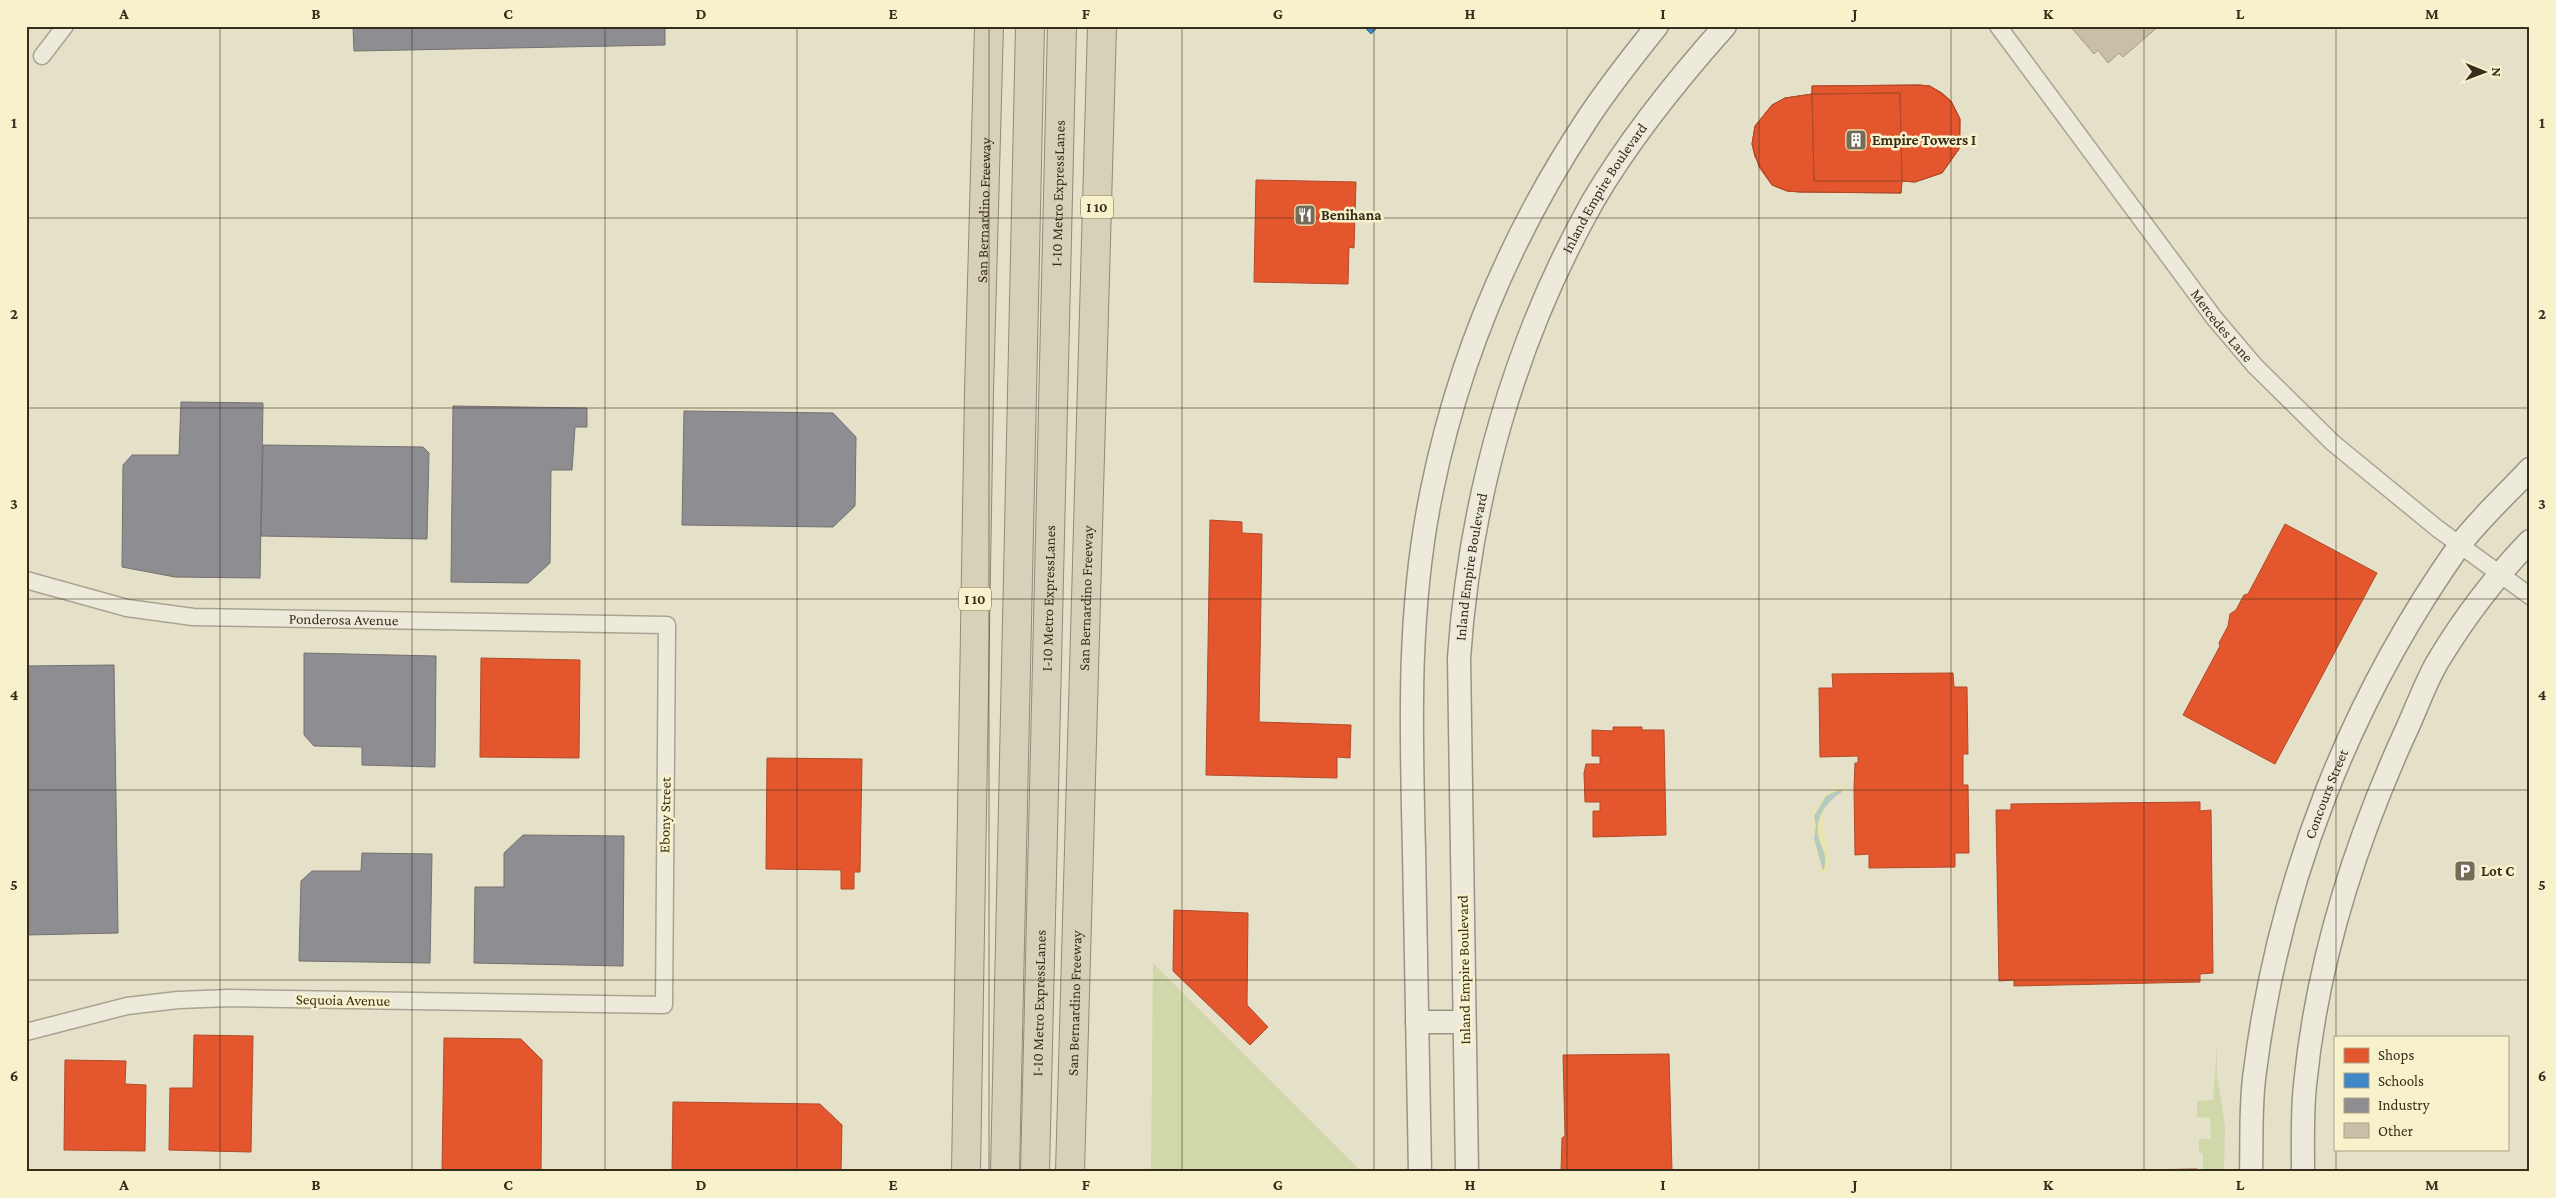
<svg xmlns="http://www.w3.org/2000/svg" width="2556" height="1198" viewBox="0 0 2556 1198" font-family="'Crimson Pro',serif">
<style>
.green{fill:#d0d8a9}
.sand{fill:#ebe3ac}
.water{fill:#b5cbc0}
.shops{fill:#e4572e;stroke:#b04a28}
.schools{fill:#3f88c5;stroke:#3d6d92}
.industry{fill:#8d8d92;stroke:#74706e}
.building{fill:#c9bfa9;stroke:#a59c88}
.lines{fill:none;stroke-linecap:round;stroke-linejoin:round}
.street-casing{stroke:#a9a492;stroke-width:19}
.secondary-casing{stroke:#999382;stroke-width:25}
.highway-casing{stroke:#8f8a79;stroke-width:30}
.street{stroke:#edeadb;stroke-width:16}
.secondary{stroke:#edeadb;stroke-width:22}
.highway{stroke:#d8d1b9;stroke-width:28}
.grid{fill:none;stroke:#382d1a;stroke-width:1;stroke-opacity:0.55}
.labels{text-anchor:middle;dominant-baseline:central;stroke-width:5;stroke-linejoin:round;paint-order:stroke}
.shield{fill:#f8f2cc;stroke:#72684f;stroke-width:1}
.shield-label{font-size:14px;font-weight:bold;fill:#382d1a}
.poi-label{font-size:15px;font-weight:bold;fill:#382d1a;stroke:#f8f2cc;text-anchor:start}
.street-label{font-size:15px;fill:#382d1a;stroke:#f8f2cc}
.neatline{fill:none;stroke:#382d1a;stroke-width:2}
.grid-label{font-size:16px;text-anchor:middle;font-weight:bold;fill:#382d1a}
</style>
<rect width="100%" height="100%" fill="#e5e1c8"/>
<!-- green -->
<path class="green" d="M 1153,963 L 1362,1172 L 1151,1172 Z
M 2217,1044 L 2217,1075 L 2225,1126 L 2224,1172 L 2203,1172 L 2203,1153 L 2199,1153 L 2199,1139 L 2211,1139 L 2210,1118 L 2197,1117 L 2197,1101 L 2213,1100 Z"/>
<!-- sand -->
<path class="sand" d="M 1838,787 L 1844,787 L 1844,792 C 1802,810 1837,845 1827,872 L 1823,874 L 1819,872 L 1821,863 L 1816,856 L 1813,837 L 1812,815 L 1824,796 Z"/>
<!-- water -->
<path class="water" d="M 1841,789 L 1842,792 C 1828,801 1816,815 1818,834 C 1820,848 1830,855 1823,871 L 1814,838 L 1816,826 L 1814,816 L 1826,796 Z"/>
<!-- shops -->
<path class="shops" d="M 1919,85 L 1930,86 L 1942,93 L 1951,101 L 1960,119 L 1959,149 L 1942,173 L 1915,182 L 1902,181 L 1901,193 L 1800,192 L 1787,191 L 1772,185 L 1759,167 L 1752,144 L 1755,126 L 1772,105 L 1785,98 L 1812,94 L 1812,86 Z
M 1919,85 L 1930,86 L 1951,101 L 1960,119 L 1960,137 L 1959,149 L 1942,173 L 1915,182 L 1902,181 L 1900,93 L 1812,94 L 1812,86 Z
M 1900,93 L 1902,181 L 1814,181 L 1812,94 Z
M 1812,94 L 1814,181 L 1902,181 L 1901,193 L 1800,192 L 1787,191 L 1772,185 L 1755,157 L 1752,144 L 1755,126 L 1772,105 L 1785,98 Z
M 1256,180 L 1356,182 L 1354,248 L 1349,247 L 1348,284 L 1254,282 Z
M 1210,520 L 1242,522 L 1242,533 L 1262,534 L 1259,722 L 1351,725 L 1350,758 L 1337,757 L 1337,778 L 1206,775 Z
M 2285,524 L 2377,573 L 2275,764 L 2183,715 L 2220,646 L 2219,643 L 2228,626 L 2230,614 L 2236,610 L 2244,595 L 2248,594 Z
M 481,658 L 580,660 L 579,758 L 480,757 Z
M 1953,673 L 1954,687 L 1967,687 L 1968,754 L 1963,754 L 1963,785 L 1968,785 L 1969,853 L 1955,853 L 1955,867 L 1869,868 L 1869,854 L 1855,855 L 1854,787 L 1855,763 L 1858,763 L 1858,756 L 1820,757 L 1819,688 L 1833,688 L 1832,674 Z
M 1613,727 L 1642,727 L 1642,730 L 1664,730 L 1666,835 L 1593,837 L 1593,811 L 1600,811 L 1600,802 L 1585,802 L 1584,773 L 1586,764 L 1600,764 L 1600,756 L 1592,756 L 1592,730 L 1613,731 Z
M 767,758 L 862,759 L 860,872 L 854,872 L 854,889 L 841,889 L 841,870 L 766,869 Z
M 2200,802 L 2200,811 L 2211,810 L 2213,973 L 2200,974 L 2200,982 L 2014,986 L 2014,980 L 1999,981 L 1996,810 L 2011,810 L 2011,804 Z
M 1174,910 L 1248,913 L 1247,1005 L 1268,1027 L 1250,1045 L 1173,971 Z
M 194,1035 L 253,1036 L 251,1152 L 169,1150 L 170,1088 L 193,1088 Z
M 444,1038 L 521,1039 L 542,1060 L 541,1172 L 442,1172 Z
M 1669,1054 L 1672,1172 L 1561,1172 L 1562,1138 L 1565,1136 L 1563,1055 Z
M 65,1060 L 126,1061 L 125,1084 L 146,1085 L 145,1151 L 64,1150 Z
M 673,1102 L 820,1104 L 842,1125 L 841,1172 L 672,1172 Z
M 2197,1169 L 2197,1172 L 2092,1172 L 2092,1171 Z"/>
<!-- schools -->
<path class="schools" d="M 1363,26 L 1379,26 L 1371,34 Z"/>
<!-- industry -->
<path class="industry" d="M 353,26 L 665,26 L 665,45 L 354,51 Z
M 181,402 L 263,403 L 260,578 L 175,577 L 122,567 L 123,465 L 132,455 L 179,455 Z
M 453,406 L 587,408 L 587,427 L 575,427 L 572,470 L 551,470 L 550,563 L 528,583 L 451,582 Z
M 684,411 L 833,413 L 856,437 L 855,506 L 833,527 L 682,525 Z
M 263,445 L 423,447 L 429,453 L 427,539 L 261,536 Z
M 304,653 L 436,656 L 435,767 L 362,765 L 362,747 L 314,746 L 304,735 Z
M 114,665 L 118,933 L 26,935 L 26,666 Z
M 523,835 L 624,836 L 623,966 L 474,963 L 475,887 L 504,887 L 504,853 Z
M 362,853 L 432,854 L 430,963 L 299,961 L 301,881 L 312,871 L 361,871 Z"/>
<!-- building -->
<path class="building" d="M 2070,26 L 2159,26 L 2123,57 L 2119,53 L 2108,63 L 2098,50 L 2094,54 Z"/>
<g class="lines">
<!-- street casing -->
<g class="street-casing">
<g id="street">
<path id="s1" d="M 1998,26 L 2215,319 L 2255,366 L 2333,443 L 2438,529 L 2530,596"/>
<path d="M 42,56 L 65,26"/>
<path id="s2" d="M 26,580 L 127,608 L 193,617 L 667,625 L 664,1005 L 229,998 L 178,1000 L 127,1006 L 26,1032"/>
</g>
</g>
<!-- secondary casing -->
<g class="secondary-casing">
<g id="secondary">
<path d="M 1417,1022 L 1464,1022"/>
<path d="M 1420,1172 C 1418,1065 1416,958 1414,851 C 1411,730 1407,609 1432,490 C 1459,357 1513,231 1588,118 C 1609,86 1633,56 1657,26"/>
<path id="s3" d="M 1467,1172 L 1459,658 C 1470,499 1514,341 1593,201 C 1630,138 1676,81 1725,26"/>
<path id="s4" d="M 2251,1172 C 2252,1138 2250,1104 2255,1071 C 2279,882 2349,702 2459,546 C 2478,520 2507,494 2530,469"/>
<path d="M 2303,1172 C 2303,1143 2302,1113 2305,1085 C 2317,962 2354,845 2405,733 C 2416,710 2425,683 2438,661 C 2464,618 2495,577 2530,541"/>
</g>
</g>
<!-- highway casing -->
<g class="highway-casing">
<g id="highway">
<path id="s5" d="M 966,1172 L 979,391 L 989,26"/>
<path d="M 1005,1172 L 1030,26"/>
<path id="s6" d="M 1035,1172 L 1062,26"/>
<path id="s7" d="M 1070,1172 L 1102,26"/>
</g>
</g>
<!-- street -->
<use href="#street" class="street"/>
<!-- secondary -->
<use href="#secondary" class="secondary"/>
<!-- highway -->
<use href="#highway" class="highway"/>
</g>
<!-- grid -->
<path class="grid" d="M 220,26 L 220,1172M 412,26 L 412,1172M 605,26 L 605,1172M 797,26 L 797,1172M 989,26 L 989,1172M 1182,26 L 1182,1172M 1374,26 L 1374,1172M 1567,26 L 1567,1172M 1759,26 L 1759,1172M 1951,26 L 1951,1172M 2144,26 L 2144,1172M 2336,26 L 2336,1037M 26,218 L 2530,218M 26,408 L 2530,408M 26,599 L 2530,599M 26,790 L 2530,790M 26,980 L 2530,980M 2336,1149 L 2336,1172"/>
<!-- icons -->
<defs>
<g id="building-square" transform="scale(1.125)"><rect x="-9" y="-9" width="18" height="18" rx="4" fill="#756c57" stroke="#f8f2cc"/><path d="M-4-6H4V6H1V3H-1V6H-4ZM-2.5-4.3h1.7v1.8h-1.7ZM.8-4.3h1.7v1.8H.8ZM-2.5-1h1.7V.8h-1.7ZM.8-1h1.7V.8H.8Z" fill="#fff"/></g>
<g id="restaurant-square" transform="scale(1.125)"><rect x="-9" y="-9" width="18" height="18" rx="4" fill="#756c57" stroke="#f8f2cc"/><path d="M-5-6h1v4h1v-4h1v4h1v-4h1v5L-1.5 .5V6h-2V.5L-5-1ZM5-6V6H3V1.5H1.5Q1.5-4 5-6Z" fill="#fff"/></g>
<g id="parking-square" transform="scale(1.125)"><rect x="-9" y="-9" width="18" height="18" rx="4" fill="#756c57" stroke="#f8f2cc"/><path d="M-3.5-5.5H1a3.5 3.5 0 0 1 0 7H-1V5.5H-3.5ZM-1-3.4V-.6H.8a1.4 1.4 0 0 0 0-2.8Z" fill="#fff"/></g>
</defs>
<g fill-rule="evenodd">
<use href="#building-square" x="1856" y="140"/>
<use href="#restaurant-square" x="1305" y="215"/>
<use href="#parking-square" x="2465" y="871"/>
</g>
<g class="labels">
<!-- shield labels -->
<g class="shield">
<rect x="1081" y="195.5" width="32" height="23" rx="4"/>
<rect x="959" y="587.5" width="32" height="23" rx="4"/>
</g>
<g class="shield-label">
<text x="1097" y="207">I 10</text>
<text x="975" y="599">I 10</text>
</g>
<!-- poi labels -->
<g class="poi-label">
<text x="1872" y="140">Empire Towers I</text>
<text x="1321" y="215">Benihana</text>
<text x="2481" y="871">Lot C</text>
</g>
<!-- street labels -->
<g class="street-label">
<text stroke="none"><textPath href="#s3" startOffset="1011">Inland Empire Boulevard</textPath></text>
<text stroke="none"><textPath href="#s6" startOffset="979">I-10 Metro ExpressLanes</textPath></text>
<text stroke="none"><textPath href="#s5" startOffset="962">San Bernardino Freeway</textPath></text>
<text stroke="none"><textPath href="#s1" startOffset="374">Mercedes Lane</textPath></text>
<text stroke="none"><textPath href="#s3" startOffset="606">Inland Empire Boulevard</textPath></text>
<text stroke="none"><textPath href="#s6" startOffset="574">I-10 Metro ExpressLanes</textPath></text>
<text stroke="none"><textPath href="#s7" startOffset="574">San Bernardino Freeway</textPath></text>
<text stroke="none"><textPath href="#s2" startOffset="322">Ponderosa Avenue</textPath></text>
<text stroke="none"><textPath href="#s4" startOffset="388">Concours Street</textPath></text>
<text transform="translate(665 815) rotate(-89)">Ebony Street</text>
<text transform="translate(1464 970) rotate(-91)">Inland Empire Boulevard</text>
<text transform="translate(343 1000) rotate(1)">Sequoia Avenue</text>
<text stroke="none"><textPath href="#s6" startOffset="169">I-10 Metro ExpressLanes</textPath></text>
<text stroke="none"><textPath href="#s7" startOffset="169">San Bernardino Freeway</textPath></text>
</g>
</g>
<!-- border -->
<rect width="2556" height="1198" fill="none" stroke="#f8f2cc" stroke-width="55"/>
<!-- legend -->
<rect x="2334" y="1036" width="175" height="115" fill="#f8f2cc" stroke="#aba385"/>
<rect x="2344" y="1048" width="25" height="15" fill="#e4572e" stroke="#aba385"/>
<text x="2378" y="1060" font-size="15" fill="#382d1a">Shops</text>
<rect x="2344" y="1073" width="25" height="15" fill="#3f88c5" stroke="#aba385"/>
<text x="2378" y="1086" font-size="15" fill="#382d1a">Schools</text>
<rect x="2344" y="1098" width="25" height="15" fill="#8d8d92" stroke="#aba385"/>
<text x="2378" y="1110" font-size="15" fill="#382d1a">Industry</text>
<rect x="2344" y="1123" width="25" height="15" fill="#c9bfa9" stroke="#aba385"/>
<text x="2378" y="1136" font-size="15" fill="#382d1a">Other</text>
<!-- north arrow -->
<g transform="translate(2484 72) rotate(91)" stroke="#f8f2cc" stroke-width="4" paint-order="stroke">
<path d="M0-4L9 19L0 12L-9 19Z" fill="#382d1a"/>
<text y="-8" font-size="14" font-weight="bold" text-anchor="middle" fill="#382d1a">N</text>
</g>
<rect x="28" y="28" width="2500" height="1142" class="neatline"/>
<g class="grid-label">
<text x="124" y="19">A</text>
<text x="316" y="19">B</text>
<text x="508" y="19">C</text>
<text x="701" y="19">D</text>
<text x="893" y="19">E</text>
<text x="1086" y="19">F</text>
<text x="1278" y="19">G</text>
<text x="1470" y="19">H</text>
<text x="1663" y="19">I</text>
<text x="1855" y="19">J</text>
<text x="2048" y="19">K</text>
<text x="2240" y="19">L</text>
<text x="2432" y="19">M</text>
<text x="14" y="128">1</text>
<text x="2542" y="128">1</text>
<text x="14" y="319">2</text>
<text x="2542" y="319">2</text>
<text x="14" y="509">3</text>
<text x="2542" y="509">3</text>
<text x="14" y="700">4</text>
<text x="2542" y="700">4</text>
<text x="14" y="890">5</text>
<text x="2542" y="890">5</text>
<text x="14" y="1081">6</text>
<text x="2542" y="1081">6</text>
<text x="124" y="1190">A</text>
<text x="316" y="1190">B</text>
<text x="508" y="1190">C</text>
<text x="701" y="1190">D</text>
<text x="893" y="1190">E</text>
<text x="1086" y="1190">F</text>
<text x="1278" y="1190">G</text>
<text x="1470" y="1190">H</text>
<text x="1663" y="1190">I</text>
<text x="1855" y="1190">J</text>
<text x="2048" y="1190">K</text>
<text x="2240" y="1190">L</text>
<text x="2432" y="1190">M</text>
</g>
</svg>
